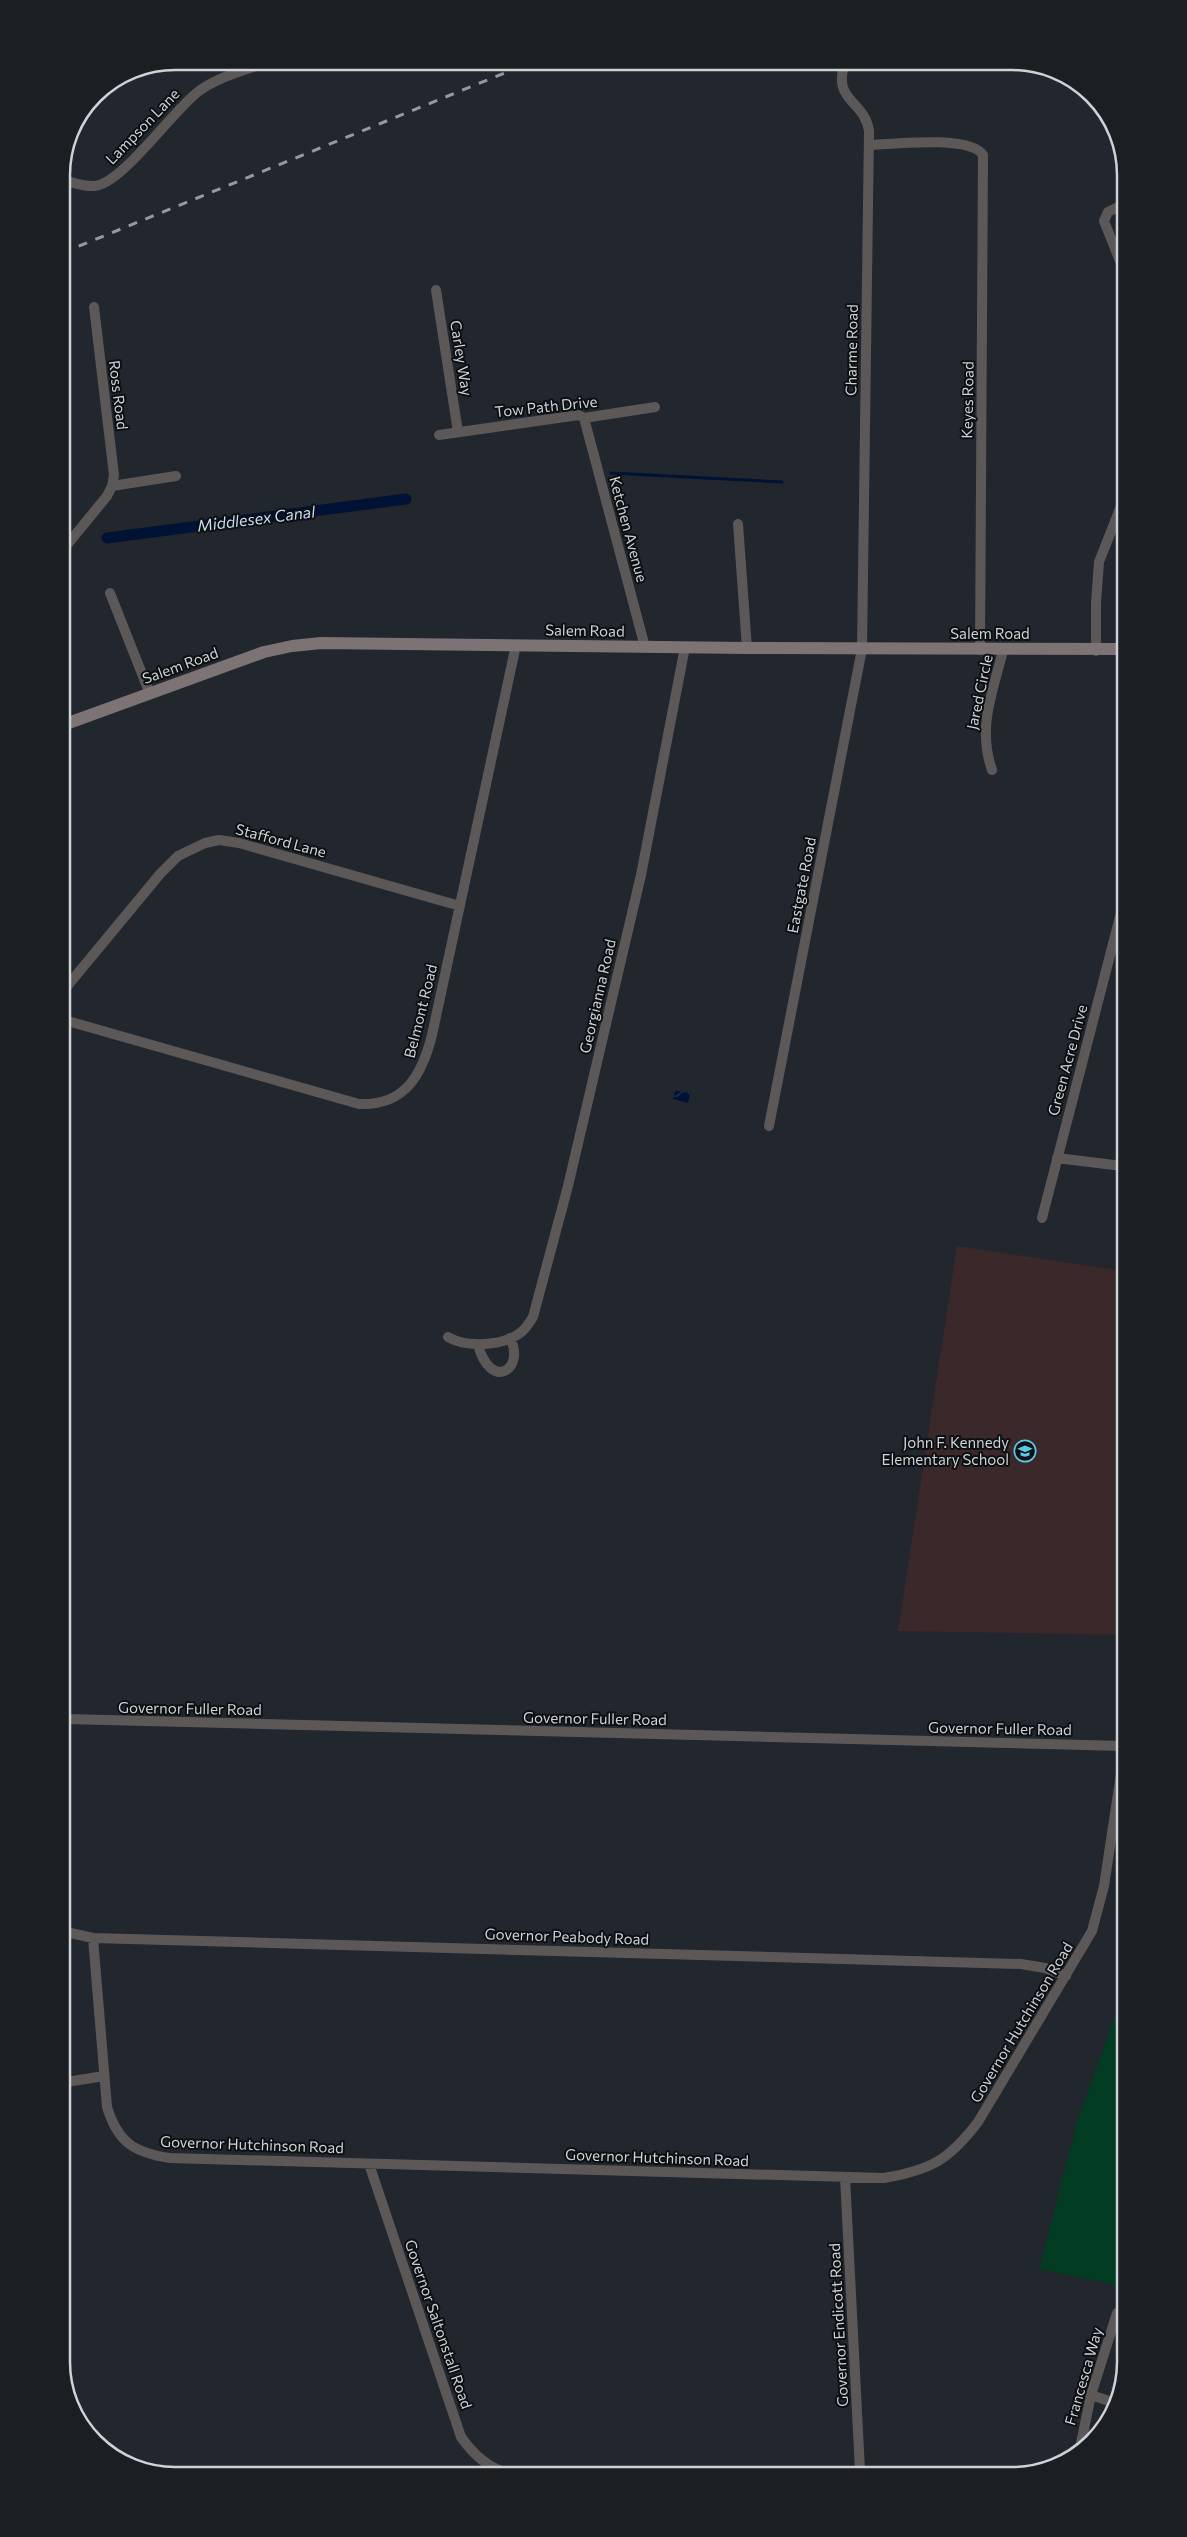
<svg xmlns="http://www.w3.org/2000/svg" width="1187" height="2537" viewBox="0 0 1187 2537" font-family="Commissioner,sans-serif">
<style>
.education{fill:#3b282a}
.green{fill:#023c22}
.water{fill:url(#water-waves)}
.lines{fill:none;stroke-linecap:round;stroke-linejoin:round}
.stream{stroke:#001334;stroke-width:3}
.canal{stroke:#001334;stroke-width:11}
.street{stroke:#5c5858;stroke-width:10}
.secondary{stroke:#7b7374;stroke-width:12}
.rail{stroke:#969a9f;stroke-width:3;stroke-dasharray:9 9;stroke-linecap:butt}
.labels{text-anchor:middle;dominant-baseline:central;stroke-width:4;stroke-linejoin:round;paint-order:stroke}
.street-label{font-size:15px;fill:#ced1d5;stroke:#0d1012}
.poi-label{font-size:15px;fill:#ced1d5;stroke:#0d1012;text-anchor:end}
.water-label{font-size:16px;font-style:italic;fill:#c7dbf4;stroke:#0d1012}
.rim{fill:none;stroke:#ced1d5;stroke-width:2.5}
</style>
<defs>
<pattern id="water-waves" width="16" height="10" patternUnits="userSpaceOnUse" patternTransform="scale(1.25)"><rect width="16" height="10" fill="#001334"/><path d="M0 5q4-4 8 0t8 0" fill="none" stroke="#243450"/></pattern>
</defs>
<rect width="100%" height="100%" fill="#22272d"/>
<!-- education -->
<path class="education" d="M 957,1246 L 1123,1271 L 1124,1635 L 898,1631 Z"/>
<!-- green -->
<path class="green" d="M 1119,2005 L 1125,2005 L 1126,2287 L 1039,2269 L 1078,2119 Z"/>
<!-- water -->
<path class="water" d="M 675,1091 L 691,1092 L 688,1103 L 673,1099 Z"/>
<g class="lines">
<!-- stream -->
<path class="stream" d="M 611,473 L 782,482"/>
<!-- canal -->
<path class="canal" d="M 107,538 L 406,499"/>
<!-- street -->
<path class="street" d="M 870,145 C 892,144 970,135 983,155 L 980,650
M 62,180 C 72,182 84,187 95,186 C 123,183 173,110 199,91 C 219,76 247,70 270,61
M 1120,206 L 1108,212 L 1104,221 L 1120,261
M 436,290 L 458,432
M 94,307 L 114,475 L 112,486
M 584,418 L 645,647
M 439,435 L 579,415 L 584,418 L 655,407
M 738,524 L 747,648
M 62,551 L 107,496 L 112,486 L 176,476
M 110,593 L 150,694
M 1096,651 L 1096,603 L 1099,562 L 1121,506
M 992,770 C 977,727 993,692 1003,650
M 64,990 L 160,874 L 178,856 L 205,843 L 219,840 L 239,843 L 460,906
M 64,1020 L 359,1104 C 405,1106 422,1075 432,1035 L 516,645
M 769,1126 L 862,649 L 869,131 C 865,100 830,101 846,61
M 1057,1158 L 1122,1166
M 1042,1218 L 1122,909
M 448,1337 C 467,1348 503,1346 520,1333 C 526,1329 529,1323 533,1317 L 568,1186 L 641,875 L 685,647
M 478,1345 C 491,1392 526,1369 510,1338
M 66,1719 L 1124,1746
M 66,1932 L 93,1938 L 1021,1964 L 1045,1968 L 1066,1976
M 93,1938 L 107,2107 C 118,2143 135,2153 170,2158 L 884,2178 C 931,2170 949,2160 978,2122 L 1092,1931 L 1104,1886 L 1124,1754
M 67,2082 L 104,2076
M 369,2164 L 461,2437 C 473,2454 487,2468 508,2473
M 845,2177 L 860,2471
M 1091,2395 L 1112,2402
M 1080,2448 L 1091,2395 L 1117,2313"/>
<!-- secondary -->
<path class="secondary" d="M 63,725 L 264,652 L 292,646 L 321,643 L 747,648 L 1121,649"/>
<!-- rail -->
<path class="rail" d="M 62,253 L 534,61"/>
</g>
<!-- icons -->
<defs>
<g id="school-ring" transform="scale(1.125)"><circle r="9.5" fill="#0d1012" stroke="#57c9e2" stroke-width="1.5"/><path d="M0-5L7-2L0 1L-7-2ZM-4 1L0 2.5L4 1V4Q0 6-4 4Z" fill="#57c9e2"/></g>
</defs>
<g fill-rule="evenodd">
<use href="#school-ring" x="1025" y="1451"/>
</g>
<g class="labels">
<!-- street labels -->
<g class="street-label">
<text transform="translate(142 126) rotate(-46)">Lampson Lane</text>
<text transform="translate(851 350) rotate(-89)">Charme Road</text>
<text transform="translate(462 358) rotate(81)">Carley Way</text>
<text transform="translate(119 395) rotate(83)">Ross Road</text>
<text transform="translate(967 400) rotate(-89)">Keyes Road</text>
<text transform="translate(546 406) rotate(-6)">Tow Path Drive</text>
<text transform="translate(629 529) rotate(75)">Ketchen Avenue</text>
<text transform="translate(585 630) rotate(1)">Salem Road</text>
<text x="990" y="633">Salem Road</text>
<text transform="translate(180 665) rotate(-20)">Salem Road</text>
<text transform="translate(979 692) rotate(-78)">Jared Circle</text>
<text transform="translate(281 840) rotate(15)">Stafford Lane</text>
<text transform="translate(801 885) rotate(-79)">Eastgate Road</text>
<text transform="translate(597 996) rotate(-77)">Georgianna Road</text>
<text transform="translate(420 1011) rotate(-76)">Belmont Road</text>
<text transform="translate(1067 1060) rotate(-75)">Green Acre Drive</text>
<text transform="translate(190 1708) rotate(1)">Governor Fuller Road</text>
<text transform="translate(595 1718) rotate(1)">Governor Fuller Road</text>
<text transform="translate(1000 1728) rotate(1)">Governor Fuller Road</text>
<text transform="translate(567 1936) rotate(2)">Governor Peabody Road</text>
<text transform="translate(1021 2022) rotate(-59)">Governor Hutchinson Road</text>
<text transform="translate(252 2144) rotate(2)">Governor Hutchinson Road</text>
<text transform="translate(657 2157) rotate(2)">Governor Hutchinson Road</text>
<text transform="translate(439 2324) rotate(71)">Governor Saltonstall Road</text>
<text transform="translate(838 2325) rotate(-93)">Governor Endicott Road</text>
<text transform="translate(1083 2376) rotate(-74)">Francesca Way</text>
</g>
<!-- poi labels -->
<g class="poi-label">
<text x="1009" y="1442">John F. Kennedy<tspan x="1009" dy="17">Elementary School</tspan></text>
</g>
<!-- water labels -->
<g class="water-label">
<text transform="translate(256 518) rotate(-7)">Middlesex Canal</text>
</g>
</g>
<!-- crop -->
<path d="M0 0H1187V2537H0ZM175 70H1012A105 105 0 0 1 1117 175V2362A105 105 0 0 1 1012 2467H175A105 105 0 0 1 70 2362V175A105 105 0 0 1 175 70Z" fill="#1c1f22" fill-rule="evenodd"/>
<path class="rim" d="M175 70H1012A105 105 0 0 1 1117 175V2362A105 105 0 0 1 1012 2467H175A105 105 0 0 1 70 2362V175A105 105 0 0 1 175 70Z"/>
</svg>
